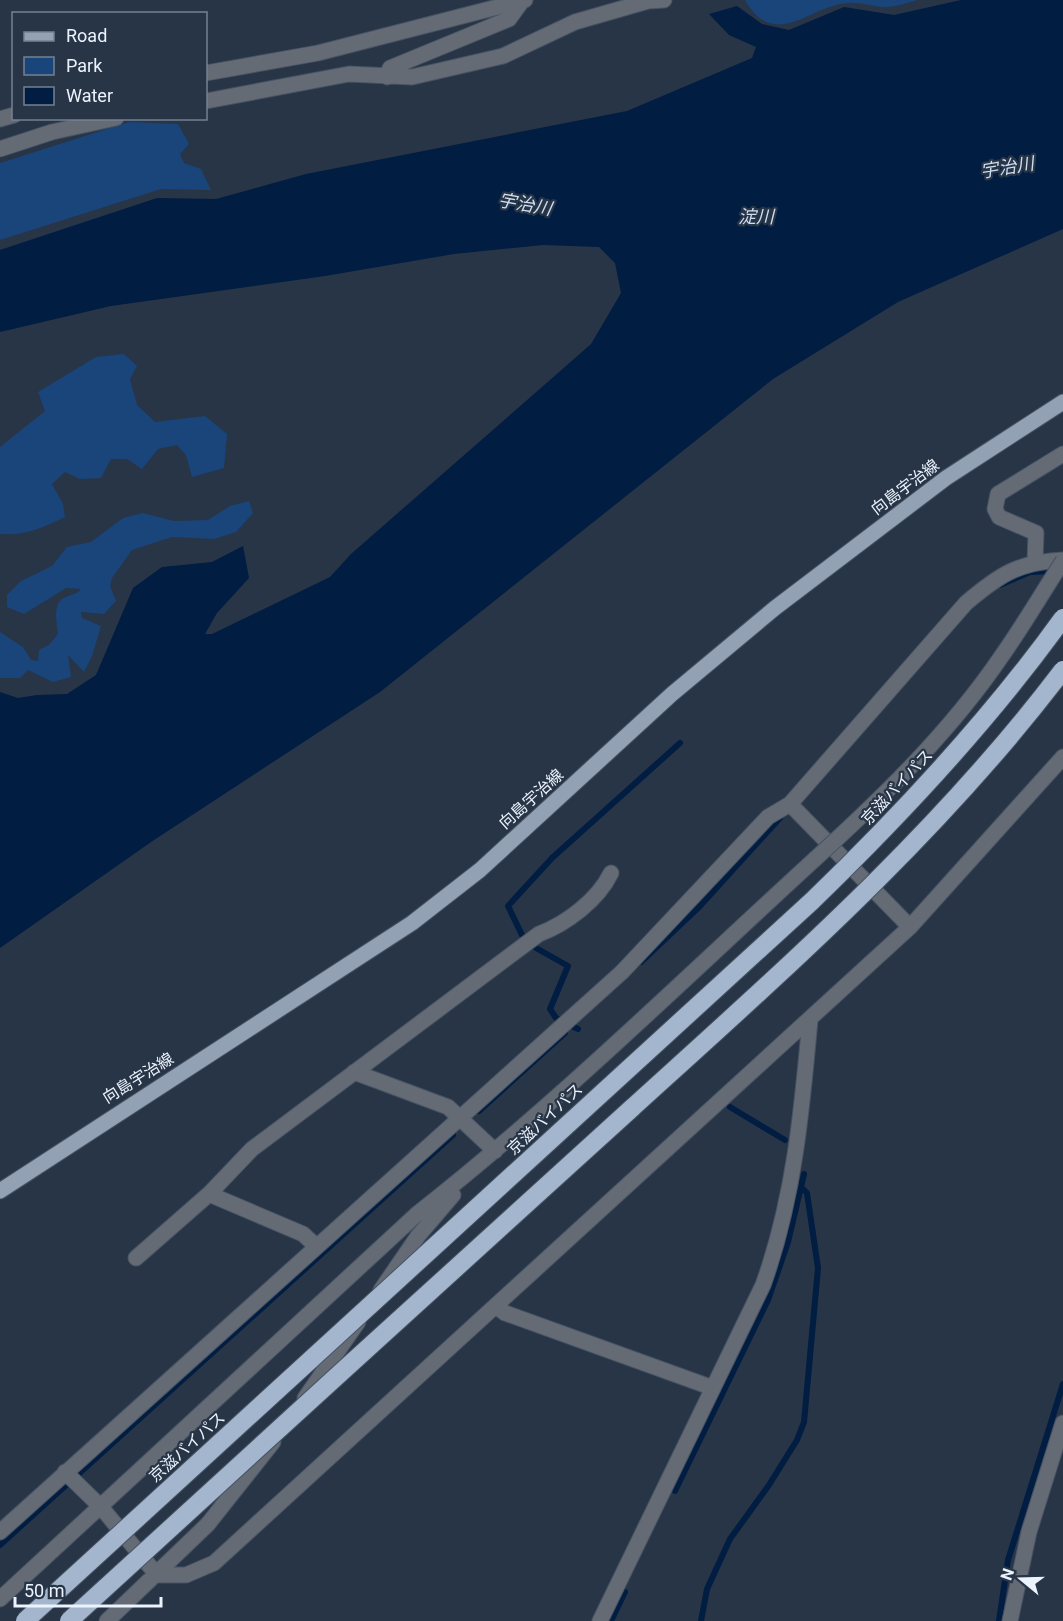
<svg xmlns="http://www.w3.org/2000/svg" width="1063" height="1621" viewBox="0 0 1063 1621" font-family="Roboto,'Noto Sans JP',sans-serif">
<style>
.green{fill:#19457b}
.water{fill:#011d42}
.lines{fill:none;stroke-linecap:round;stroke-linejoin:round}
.stream{stroke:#011d42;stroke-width:6}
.minor-casing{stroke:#475364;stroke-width:17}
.major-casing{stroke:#475364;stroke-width:17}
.minor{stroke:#646b74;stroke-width:15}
.major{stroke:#92a1b4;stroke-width:15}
.minor-bridge-casing{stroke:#475364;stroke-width:17;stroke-linecap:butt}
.highway-bridge-casing{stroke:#475364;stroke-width:20;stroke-linecap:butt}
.minor-bridge{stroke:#646b74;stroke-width:15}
.highway-bridge{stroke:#a4b6cd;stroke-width:18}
.labels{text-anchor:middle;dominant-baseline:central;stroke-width:4.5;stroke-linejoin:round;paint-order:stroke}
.street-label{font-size:16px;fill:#ecf3fd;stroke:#273547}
.water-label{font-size:18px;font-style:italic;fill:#ceddf1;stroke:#273547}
</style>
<rect width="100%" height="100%" fill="#273547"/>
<!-- green -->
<path class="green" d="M 745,0 L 917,0 C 907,3 895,7 885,7 C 873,7 860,2 848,3 C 810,5 775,52 745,0 Z
M 129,122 L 178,124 L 189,144 L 180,154 L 184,163 L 201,169 L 211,190 L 161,189 L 0,240 L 0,163 Z
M 124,354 L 137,366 L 130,379 L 137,405 L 155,422 L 205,416 L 227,434 L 224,468 L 192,477 L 186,455 L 177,445 L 158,449 L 142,469 L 127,459 L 111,459 L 101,478 L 80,479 L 65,472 L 52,484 L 63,504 L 65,517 C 43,528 24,536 0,534 L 0,447 L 45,411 L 38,392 L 96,357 Z
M 249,501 L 253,513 L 236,532 L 214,539 L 172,537 L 132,550 L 112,578 L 110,586 L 116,601 L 104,614 L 81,612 L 82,618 L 101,626 L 92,656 L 84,672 L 68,655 L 71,677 L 53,682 L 28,670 L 20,678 L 0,678 L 0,632 L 23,647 L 31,660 L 38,661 L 39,650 L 49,645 L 58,634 C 57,623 52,604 64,598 C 71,594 76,595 81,589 L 66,588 L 24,614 L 7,607 L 7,595 L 21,581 L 52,566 L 67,547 L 91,542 L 123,518 L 143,513 L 174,521 L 208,520 L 230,506 Z"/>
<!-- water -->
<path class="water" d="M 961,0 L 1063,0 L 1063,229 L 898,302 L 773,379 L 380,692 L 151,842 L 0,948 L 0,692 L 18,698 L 37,695 L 67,694 L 96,675 L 133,588 L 162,567 L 212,562 L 243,546 L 249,578 L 217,613 L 205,634 L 212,634 L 330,577 L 351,554 L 591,344 L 621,293 L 615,263 L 599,247 L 543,245 L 454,254 L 325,276 L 111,306 L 0,332 L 0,250 L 157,198 L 216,199 L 306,174 L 627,111 L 752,58 L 756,47 L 729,35 L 709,14 L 737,6 L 762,24 L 789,30 L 844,7 L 894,15 Z"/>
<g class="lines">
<!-- stream -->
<path class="stream" d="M 1000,585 L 1030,572 L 1053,571
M 523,937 L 508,906 L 552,858 L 680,743
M 536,948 L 568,966 L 550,1009 L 556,1018 L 578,1029
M 641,962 L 700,906 L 780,818
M 730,1107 L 785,1140
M 479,1111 L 565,1033
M 675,1491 L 768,1300 L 788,1242 L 804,1174
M 0,1545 L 453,1135
M 611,1621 L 625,1592
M 701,1621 L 707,1589 L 730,1539 L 769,1485 L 797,1440 L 804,1422 L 818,1268 L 807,1193 L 801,1187
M 999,1621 L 1008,1560 L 1063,1384"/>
<!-- minor casing -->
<g class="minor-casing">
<path id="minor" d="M 206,73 L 318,53 L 525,0
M 387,77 L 390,68 L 509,19 L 522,1
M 206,101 L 349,74 L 412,77 L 503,56 L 575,22 L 648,1 L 664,0
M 0,119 L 14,115
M 0,149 L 52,132 L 116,118
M 1035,561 L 1036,533 L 999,517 L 995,509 L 998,494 L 1063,454
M 790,804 L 910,927
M 354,1072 L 448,1107 L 495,1151
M 209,1194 L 303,1234 L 316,1246
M 136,1258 L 209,1194 L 252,1149 L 539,934 C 566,924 598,900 611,873
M 381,1290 L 418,1236 L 453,1195
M 496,1306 L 505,1313 L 713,1388
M 305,1398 L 358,1322
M 65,1472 L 101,1507 L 157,1575 L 186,1575 L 214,1563 L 910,927 L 1063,757
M 0,1532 L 622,972 L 768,817 L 790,804 L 966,603 C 999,575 1018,562 1063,560
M 0,1599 L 417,1214 C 557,1104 684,979 815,859
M 107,1621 L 208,1524 L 273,1442
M 600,1621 L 763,1285 C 794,1199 802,1110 810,1020
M 1010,1621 L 1029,1532 L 1063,1423"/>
</g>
<!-- major casing -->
<g class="major-casing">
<path id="major" d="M 0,1191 L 412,923 L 480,870 L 672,694 L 775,608 L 946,478 L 1063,402"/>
</g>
<!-- minor -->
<use href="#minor" class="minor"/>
<!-- major -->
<use href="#major" class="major"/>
<!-- minor-bridge casing -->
<g class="minor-bridge-casing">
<path id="minor-bridge" d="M 815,859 C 882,798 950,732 1001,657 C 1023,626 1042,593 1063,561"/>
</g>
<!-- highway-bridge casing -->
<g class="highway-bridge-casing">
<path id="highway-bridge" d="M 25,1621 L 812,901 C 903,813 989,721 1063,618
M 69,1621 C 256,1449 444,1279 632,1108 C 785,969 937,836 1063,670"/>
</g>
<!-- minor-bridge -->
<use href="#minor-bridge" class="minor-bridge"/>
<!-- highway-bridge -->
<use href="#highway-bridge" class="highway-bridge"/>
</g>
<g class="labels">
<!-- street labels -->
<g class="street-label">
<text transform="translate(905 487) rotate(-37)">向島宇治線</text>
<text transform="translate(897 787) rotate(-47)">京滋バイパス</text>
<text transform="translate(531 799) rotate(-42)">向島宇治線</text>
<text transform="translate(138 1078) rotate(-32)">向島宇治線</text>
<text transform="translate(545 1119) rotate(-43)">京滋バイパス</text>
<text transform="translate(187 1447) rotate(-42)">京滋バイパス</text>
</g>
<!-- water labels -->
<g class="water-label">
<text transform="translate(1007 167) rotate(-9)">宇治川</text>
<text transform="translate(525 204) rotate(10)">宇治川</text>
<text x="756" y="216">淀川</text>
</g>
</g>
<!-- legend -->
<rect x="12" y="12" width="195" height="108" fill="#273547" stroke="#768190" stroke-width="1.5"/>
<rect x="24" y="32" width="30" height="9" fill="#92a1b4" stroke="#768190" stroke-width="1.5"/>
<text x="66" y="42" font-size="18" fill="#ecf3fd">Road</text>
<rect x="24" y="57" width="30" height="18" fill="#19457b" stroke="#768190" stroke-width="1.5"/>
<text x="66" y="72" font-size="18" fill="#ecf3fd">Park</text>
<rect x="24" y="87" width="30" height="18" fill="#011d42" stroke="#768190" stroke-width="1.5"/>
<text x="66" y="102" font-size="18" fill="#ecf3fd">Water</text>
<!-- north arrow -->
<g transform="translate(1021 1579) rotate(289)" stroke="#273547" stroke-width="4.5" paint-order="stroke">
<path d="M0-4.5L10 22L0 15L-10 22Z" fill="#ecf3fd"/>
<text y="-9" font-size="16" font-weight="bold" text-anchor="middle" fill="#ecf3fd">N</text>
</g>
<!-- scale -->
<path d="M15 1597v9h146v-9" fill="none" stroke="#ecf3fd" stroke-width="3"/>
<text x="24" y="1597" font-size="18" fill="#ecf3fd" stroke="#273547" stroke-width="4.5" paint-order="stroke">50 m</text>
</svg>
